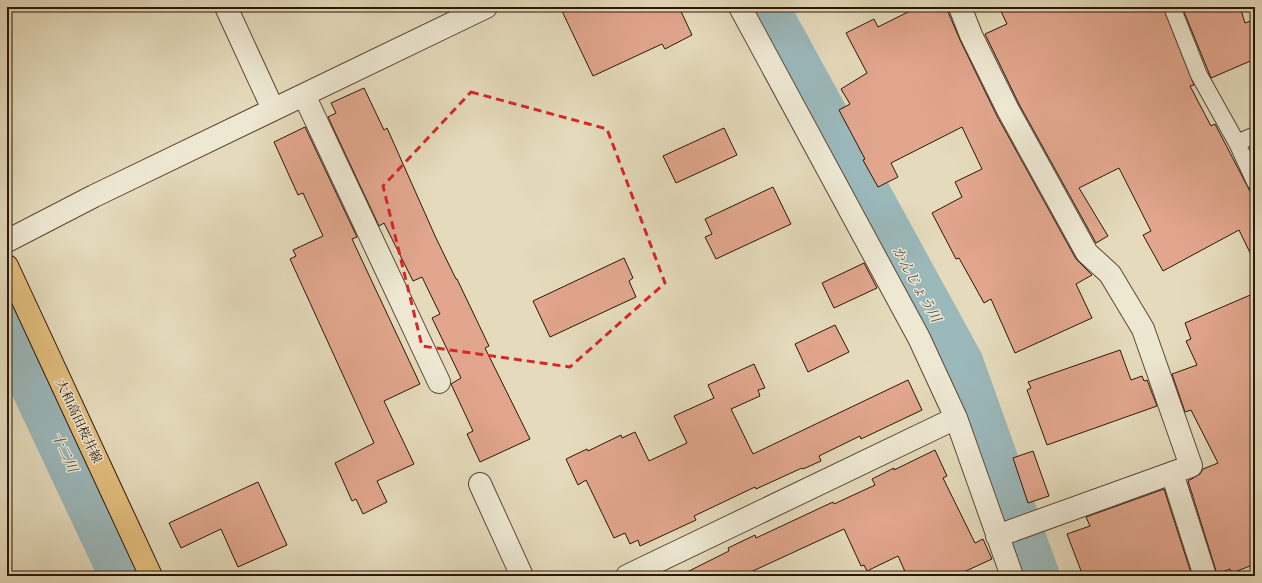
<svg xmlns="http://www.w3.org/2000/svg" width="1262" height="583" viewBox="0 0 1262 583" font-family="'EB Garamond','Noto Serif JP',serif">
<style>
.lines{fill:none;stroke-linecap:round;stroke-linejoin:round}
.river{stroke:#9bb8bb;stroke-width:47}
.building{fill:#e1a68d;stroke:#2c1708}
.lane-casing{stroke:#5a4835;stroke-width:18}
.street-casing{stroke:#5a4835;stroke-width:24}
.primary-casing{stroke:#2c1708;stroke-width:24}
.lane{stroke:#eee8d3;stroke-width:16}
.street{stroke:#eee8d3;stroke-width:22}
.primary{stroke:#e2be7e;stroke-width:22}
.marked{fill:none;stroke:#d62828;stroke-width:3;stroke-dasharray:8 5;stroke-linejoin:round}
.labels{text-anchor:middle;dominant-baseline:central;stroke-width:3;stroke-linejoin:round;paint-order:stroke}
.street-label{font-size:13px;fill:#2c1708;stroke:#eee8d3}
.water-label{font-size:14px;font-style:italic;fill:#534f47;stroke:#eee8d3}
</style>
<rect width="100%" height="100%" fill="#e5dbbc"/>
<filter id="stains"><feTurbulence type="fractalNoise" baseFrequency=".005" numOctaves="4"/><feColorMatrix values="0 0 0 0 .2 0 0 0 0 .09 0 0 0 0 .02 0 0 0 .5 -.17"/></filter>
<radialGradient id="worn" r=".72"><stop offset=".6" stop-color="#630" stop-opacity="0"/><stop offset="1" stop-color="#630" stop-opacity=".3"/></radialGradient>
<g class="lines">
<!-- river -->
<path class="river" d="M 765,7 L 960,363 L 1036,576
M 7,329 L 123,576"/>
</g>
<!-- building -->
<path class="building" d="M 560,7 L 679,7 L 692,35 L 665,49 L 662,44 L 593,76 Z
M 918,7 L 948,7 L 948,12 L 960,40 L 997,116 L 1076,259 L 1092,275 L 1076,284 L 1092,318 L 1015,353 L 991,299 L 984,303 L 959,258 L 956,259 L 932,213 L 962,197 L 955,182 L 982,169 L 962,127 L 891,163 L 898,177 L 878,187 L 863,160 L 865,159 L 839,110 L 850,104 L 841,89 L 867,73 L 846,33 L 874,19 L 878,27 Z
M 999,7 L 1163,7 L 1194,85 L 1190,86 L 1211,126 L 1215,124 L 1255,201 L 1255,263 L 1239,230 L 1163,271 L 1143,235 L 1151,231 L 1119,168 L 1079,188 L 1108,236 L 1096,243 L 1019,104 L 985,34 L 1007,24 Z
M 1182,7 L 1240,7 L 1245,23 L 1255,19 L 1255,59 L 1211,78 Z
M 364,88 L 384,130 L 387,128 L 436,238 L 456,279 L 457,279 L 489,346 L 485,348 L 530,439 L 480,462 L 467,434 L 473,431 L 451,384 L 461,378 L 432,318 L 440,314 L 422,277 L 413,281 L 384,223 L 379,226 L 328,117 L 336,113 L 331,103 Z
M 305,127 L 357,237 L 352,239 L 420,384 L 384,401 L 414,464 L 377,481 L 387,502 L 363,514 L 356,499 L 352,501 L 335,463 L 374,443 L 290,259 L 296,256 L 293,250 L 323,236 L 303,193 L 298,195 L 274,142 Z
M 724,128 L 737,155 L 676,183 L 663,156 Z
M 773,187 L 791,224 L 716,259 L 705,237 L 712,234 L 705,219 Z
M 624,258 L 633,278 L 629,281 L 636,297 L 550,337 L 533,301 Z
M 864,263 L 877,288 L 834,308 L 822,283 Z
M 1255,293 L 1255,564 L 1232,573 L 1230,569 L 1217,574 L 1188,481 L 1200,474 L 1203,469 L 1218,463 L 1191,410 L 1185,412 L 1172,374 L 1197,365 L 1186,341 L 1191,339 L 1185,323 Z
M 835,325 L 849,352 L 808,372 L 795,344 Z
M 1120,350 L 1131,380 L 1142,376 L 1144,381 L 1147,380 L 1157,406 L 1047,445 L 1027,390 L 1031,388 L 1028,382 Z
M 754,364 L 765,388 L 758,390 L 760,396 L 731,409 L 753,454 L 908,380 L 922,410 L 861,439 L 860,436 L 819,456 L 821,461 L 803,469 L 802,468 L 756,489 L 755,487 L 694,516 L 696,520 L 640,546 L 638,540 L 630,544 L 625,533 L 614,538 L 586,480 L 578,485 L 566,459 L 587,449 L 588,451 L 621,435 L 622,438 L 635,432 L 649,461 L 687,443 L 674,416 L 714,398 L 708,385 Z
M 935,450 L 947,476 L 943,478 L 975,543 L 983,539 L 992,559 L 955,576 L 907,576 L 898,556 L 867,571 L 864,565 L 861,566 L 844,529 L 742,576 L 679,576 L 729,551 L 728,548 L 755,535 L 756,538 L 833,502 L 834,504 L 875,485 L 872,479 L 894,468 L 894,470 Z
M 1033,451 L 1049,496 L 1028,503 L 1013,458 Z
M 258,482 L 287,545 L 238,567 L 221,529 L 181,548 L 169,523 Z
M 1164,489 L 1192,576 L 1083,576 L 1067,534 L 1090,526 L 1086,517 Z"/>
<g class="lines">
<!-- lane casing -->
<g class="lane-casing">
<path id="lane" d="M 1172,7 L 1199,75 L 1237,143 L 1255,182
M 1237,143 L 1255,135"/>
</g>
<!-- street casing -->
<g class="street-casing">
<path id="street" d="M 226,7 L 273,109
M 740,7 L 919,338 L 956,418 L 1012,576
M 960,7 L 971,35 L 1008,110 L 1087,253 L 1110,274 L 1143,329 L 1191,466 L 1172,473 L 1205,576
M 304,95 L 439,382
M 7,241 L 94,196 L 486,7
M 480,484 L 522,576
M 997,536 L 1172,473
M 627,576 L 956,418"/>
</g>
<!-- primary casing -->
<g class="primary-casing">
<path id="primary" d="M 7,266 L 151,576"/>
</g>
<!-- lane -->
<use href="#lane" class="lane"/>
<!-- street -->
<use href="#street" class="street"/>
<!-- primary -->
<use href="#primary" class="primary"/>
</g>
<!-- marked area -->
<path class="marked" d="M 471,92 L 607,129 L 665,283 L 570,367 L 422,346 L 383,186 Z"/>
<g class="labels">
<!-- street labels -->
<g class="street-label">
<text transform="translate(79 421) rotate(65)">大和高田桜井線</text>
</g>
<!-- water labels -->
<g class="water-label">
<text transform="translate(917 284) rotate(61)">かんじょう川</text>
<text transform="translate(65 452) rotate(65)">十二川</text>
</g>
</g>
<!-- margin -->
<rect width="1262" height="583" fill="none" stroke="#e5dbbc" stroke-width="24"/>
<rect x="8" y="8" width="1246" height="567" fill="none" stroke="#2c1708" stroke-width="2"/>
<rect x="12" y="12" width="1238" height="559" fill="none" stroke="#2c1708"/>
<rect width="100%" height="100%" filter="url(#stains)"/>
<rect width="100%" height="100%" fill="url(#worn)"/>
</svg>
